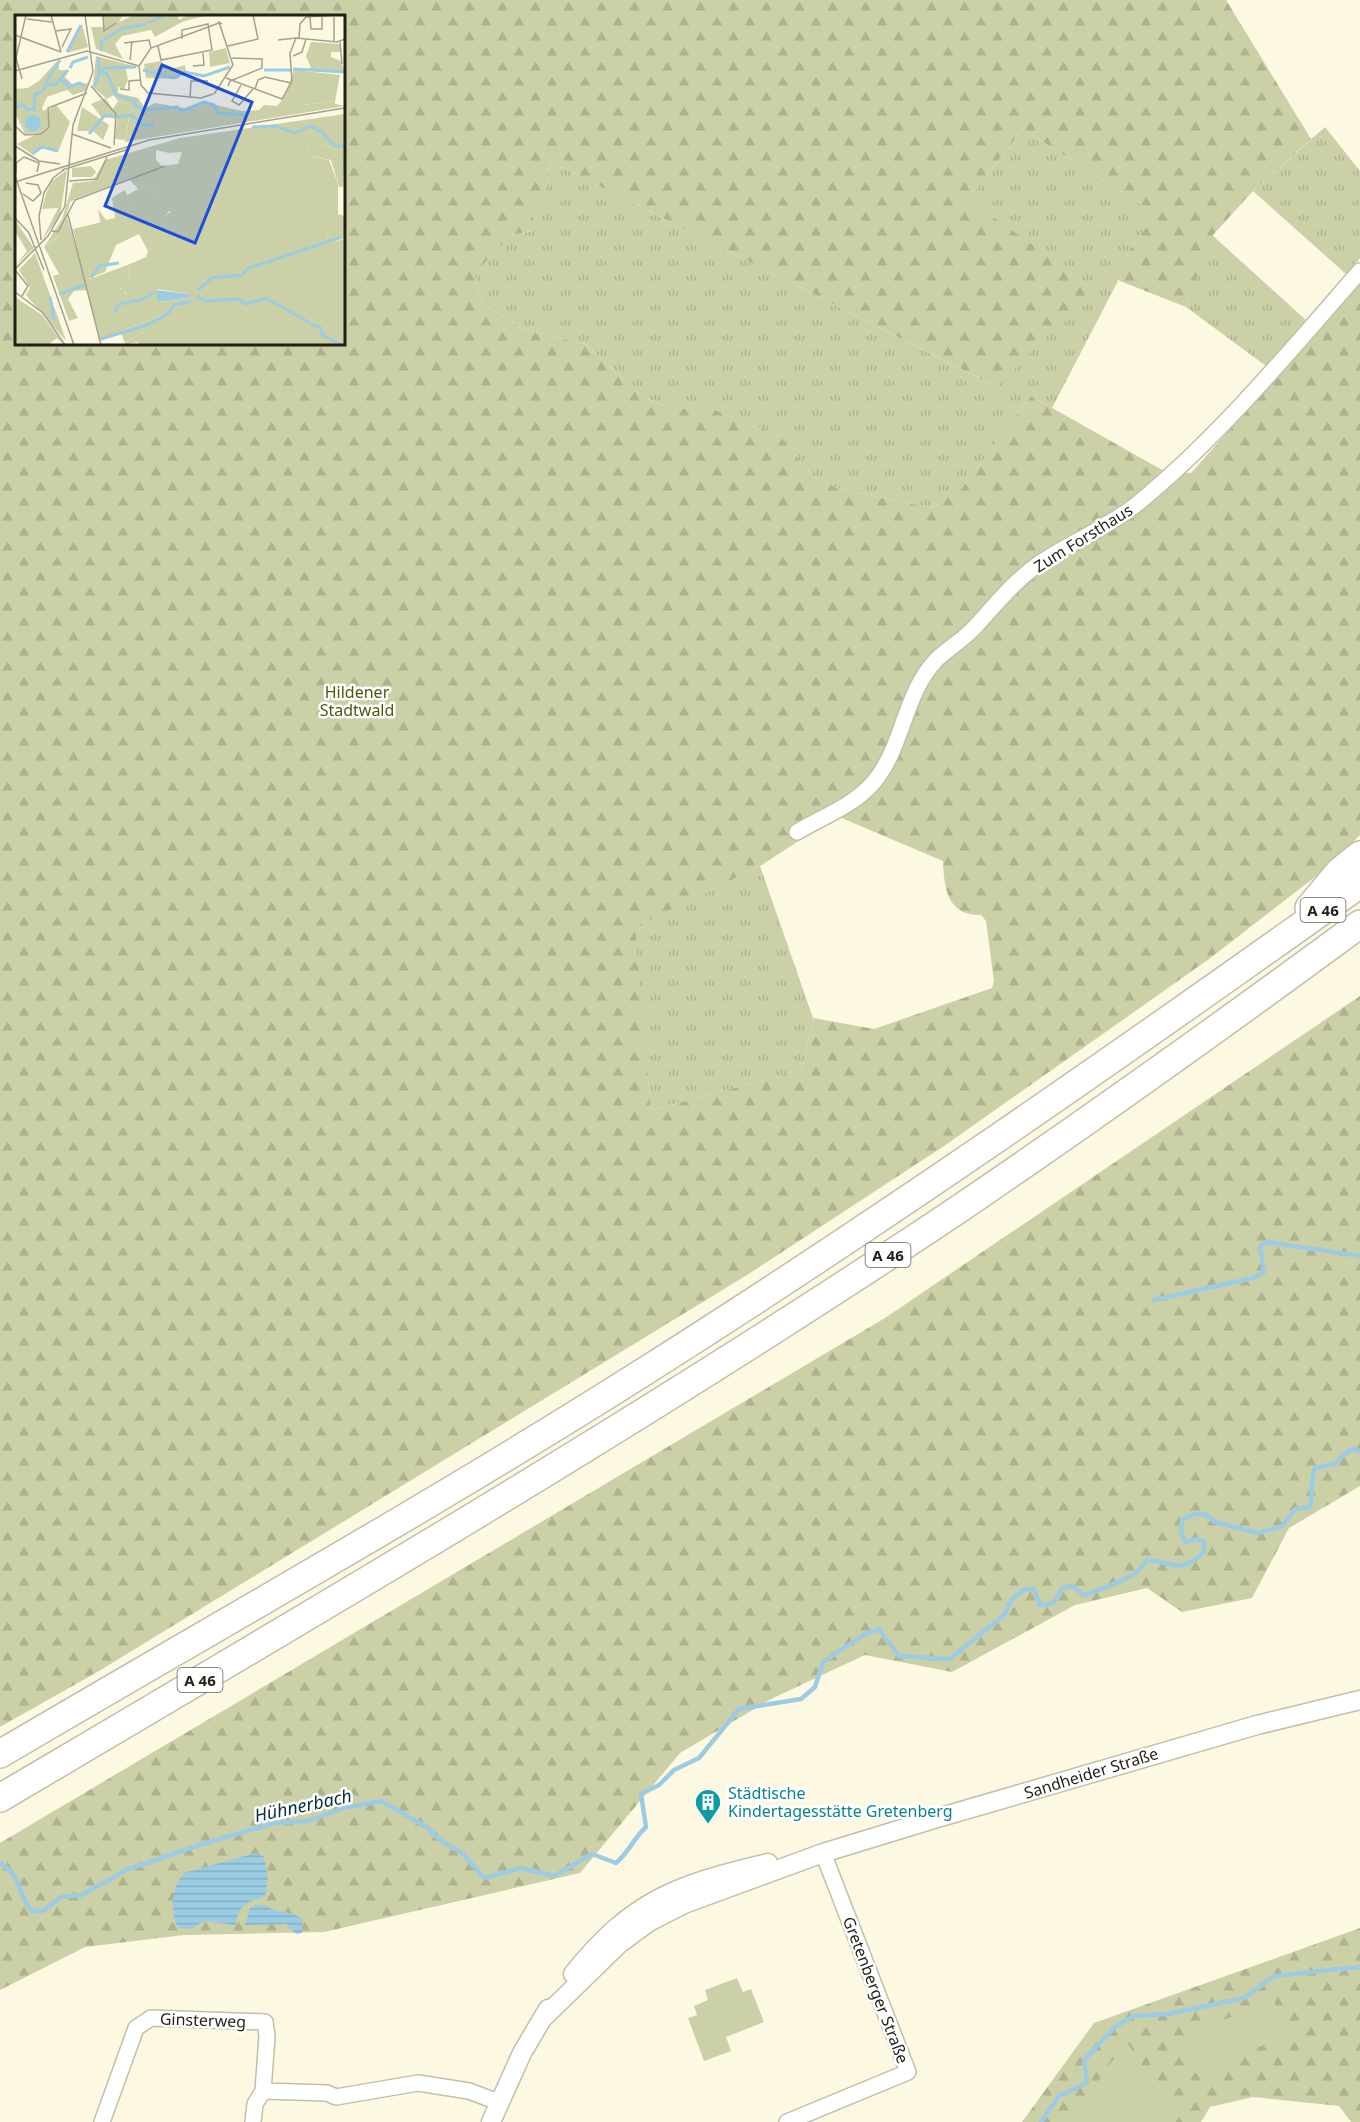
<svg xmlns="http://www.w3.org/2000/svg" width="1360" height="2122" viewBox="0 0 1360 2122" font-family="'Noto Sans',sans-serif">
<style>
.grass{fill:url(#grass-tufts)}
.forest{fill:url(#forest-firs);fill-rule:evenodd}
.green{fill:#cbd0a7}
.water{fill:url(#water-rules)}
.lines{fill:none;stroke-linecap:round;stroke-linejoin:round}
.stream{stroke:#9bcce3;stroke-width:4.5}
.minor-casing{stroke:#c3bfa9;stroke-width:18}
.tertiary-casing{stroke:#c3bfa9;stroke-width:21}
.motorway-casing{stroke:#c3bfa9;stroke-width:30}
.minor{stroke:#fff;stroke-width:15}
.tertiary{stroke:#fff;stroke-width:18}
.motorway{stroke:#fff;stroke-width:27}
.labels{text-anchor:middle;dominant-baseline:central;stroke-width:5;stroke-linejoin:round;paint-order:stroke}
.shield{fill:#fff;stroke:#64625d;stroke-width:1.5}
.shield-label{font-size:15px;font-weight:bold;fill:#211f17}
.street-label{font-size:16px;fill:#211f17;stroke:#fff}
.park-label{font-size:16px;fill:#51560d;stroke:#fff}
.culture-label{font-size:16px;fill:#0d838f;stroke:#fff;text-anchor:start}
.water-label{font-size:18px;font-style:italic;fill:#053242;stroke:#fff}
.inset-river{fill:none;stroke:#9bcce3;stroke-width:3}
.inset-road{fill:none;stroke:#a5a190;stroke-width:1.5}
.view{fill:#1d4ed8;fill-opacity:0.15;stroke:#1d4ed8;stroke-width:3}
.inset-edge{fill:none;stroke:#211f17;stroke-width:3}
</style>
<defs>
<pattern id="grass-tufts" width="24" height="20" patternUnits="userSpaceOnUse" patternTransform="scale(1.5)"><rect width="24" height="20" fill="#cbd0a7"/><path d="M3 7l-1-3M5 7V3M7 7l1-3M15 17l-1-3M17 17v-4M19 17l1-3" fill="none" stroke="#aeb28f"/></pattern>
<pattern id="forest-firs" width="22" height="20" patternUnits="userSpaceOnUse" patternTransform="scale(1.5)"><rect width="22" height="20" fill="#cbd0a7"/><path d="M5 1l3.5 6h-7zM16 11l3.5 6h-7z" fill="#aeb28f"/></pattern>
<pattern id="water-rules" width="6" height="5" patternUnits="userSpaceOnUse" patternTransform="scale(1.5)"><rect width="6" height="5" fill="#9bcce3"/><path d="M0 2.5h6" fill="none" stroke="#85afc2"/></pattern>
</defs>
<rect width="100%" height="100%" fill="#fdf8e1"/>
<!-- grass -->
<path class="grass" d="M 1325,127 L 1360,171 L 1360,258 L 1346,274 L 1253,191 Z
M 1023,129 L 1156,214 L 1111,276 L 1118,281 L 1052,408 L 1031,396 L 962,488 L 932,508 L 840,489 L 812,476 L 779,436 L 713,409 L 672,409 L 640,395 L 585,344 L 522,329 L 481,302 L 474,273 L 511,235 L 533,231 L 533,208 L 546,189 L 550,161 L 997,387 L 968,199 Z
M 1212,235 L 1307,321 L 1266,366 L 1186,307 Z
M 760,866 L 813,1018 L 802,1070 L 651,1110 L 634,927 Z"/>
<!-- forest -->
<path class="forest" d="M 0,0 L 1226,0 L 1311,139 L 1253,191 L 1213,235 L 1186,307 L 1110,277 L 1156,214 L 1023,129 L 968,199 L 1094,289 L 997,387 L 550,161 L 546,189 L 533,208 L 533,231 L 511,235 L 474,274 L 481,302 L 522,329 L 585,344 L 640,395 L 672,409 L 713,409 L 780,436 L 812,476 L 840,489 L 932,508 L 962,488 L 1031,396 L 1164,471 L 1191,473 L 1312,337 L 1360,276 L 1360,835 L 1328,867 L 1209,959 L 947,1144 L 747,1275 L 99,1671 L 0,1727 ZM 16,16 L 344,16 L 344,344 L 16,344 ZM 837,816 L 943,861 C 944,889 948,916 981,915 L 986,921 L 994,981 L 992,988 L 874,1029 L 813,1018 L 802,1070 L 651,1110 L 635,927 L 760,866 Z
M 1360,996 L 1360,1486 L 1289,1528 L 1252,1598 L 1182,1612 L 1147,1588 L 1075,1605 L 952,1672 L 865,1655 L 771,1699 L 680,1753 L 580,1873 L 324,1932 L 184,1935 L 85,1947 L 0,1990 L 0,1843 L 885,1318 Z
M 1360,1928 L 1360,2122 L 1351,2122 L 1339,2106 L 1253,2097 L 1210,2107 L 1201,2122 L 1022,2122 L 1094,2023 Z"/>
<!-- green -->
<path class="green" d="M 737,1978 L 743,1992 L 751,1989 L 764,2022 L 726,2037 L 731,2051 L 704,2061 L 688,2018 L 697,2015 L 694,2006 L 708,2000 L 705,1990 Z
M 1273,1999 L 1288,2035 L 1191,2075 L 1177,2040 Z
M 1126,2041 L 1172,2109 L 1161,2122 L 1070,2122 Z"/>
<!-- water -->
<path class="water" d="M 256,1853 L 264,1857 L 268,1878 L 265,1896 C 247,1902 238,1905 236,1925 L 204,1921 L 191,1929 L 178,1928 C 169,1913 172,1886 184,1873 Z
M 256,1905 L 265,1905 C 277,1915 291,1909 302,1919 L 302,1933 L 296,1934 L 286,1924 L 245,1925 L 250,1908 Z"/>
<g class="lines">
<!-- stream -->
<path class="stream" d="M 1154,1300 L 1253,1278 L 1264,1272 L 1260,1247 L 1266,1242 L 1360,1256
M 0,1863 C 25,1879 15,1892 32,1911 L 43,1911 L 61,1897 L 82,1895 L 126,1870 L 202,1844 L 275,1823 L 308,1821 L 344,1808 L 381,1801 L 425,1826 L 444,1843 L 462,1853 L 484,1878 L 521,1868 L 554,1876 L 592,1854 L 616,1863 C 630,1851 633,1839 646,1827 L 641,1794 L 659,1785 L 674,1770 L 699,1758 L 739,1709 L 801,1699 L 815,1687 L 823,1662 L 865,1634 L 879,1629 L 899,1656 L 950,1659 L 1004,1615 L 1011,1600 L 1023,1590 L 1034,1589 L 1040,1605 C 1053,1606 1058,1599 1062,1588 L 1074,1586 L 1083,1595 C 1090,1594 1127,1579 1133,1575 C 1139,1571 1143,1565 1147,1560 C 1175,1563 1181,1574 1204,1552 L 1204,1542 L 1198,1539 L 1185,1542 L 1181,1532 L 1182,1520 L 1194,1514 L 1205,1514 L 1215,1522 L 1258,1533 L 1282,1526 L 1295,1509 L 1310,1507 C 1313,1493 1310,1482 1315,1468 L 1334,1464 L 1351,1449 L 1360,1451
M 1041,2122 L 1059,2096 L 1087,2083 L 1084,2060 L 1116,2026 L 1134,2016 L 1168,2014 L 1244,1998 L 1274,1976 L 1360,1967"/>
<!-- minor casing -->
<g class="minor-casing">
<path id="minor" d="M 797,832 C 822,817 853,806 873,783 C 904,747 903,694 937,659 C 949,648 964,639 975,627 C 996,604 1014,581 1040,563 C 1071,542 1107,528 1137,504 C 1220,436 1289,352 1360,271
M 263,2091 L 327,2093 L 336,2097 L 418,2083 L 469,2091 L 498,2102
M 102,2122 L 136,2028 L 151,2018 L 265,2022 L 267,2036 L 263,2091 L 255,2104 L 253,2122
M 787,2122 L 908,2072 L 823,1853"/>
</g>
<!-- tertiary casing -->
<g class="tertiary-casing">
<path id="tertiary" d="M 573,1974 C 632,1900 678,1884 768,1863
M 542,2019 L 619,1944 L 649,1922 L 684,1904 L 823,1853 L 934,1819 L 1257,1725 L 1360,1700
M 491,2122 L 522,2053 L 548,2009"/>
</g>
<!-- motorway casing -->
<g class="motorway-casing">
<path id="motorway" d="M 1309,908 L 1340,871 L 1360,855
M 0,1754 C 214,1628 432,1506 642,1373 C 887,1218 1124,1052 1360,884
M 0,1798 C 322,1608 645,1419 956,1211 C 1093,1118 1227,1022 1360,924"/>
</g>
<!-- minor -->
<use href="#minor" class="minor"/>
<!-- tertiary -->
<use href="#tertiary" class="tertiary"/>
<!-- motorway -->
<use href="#motorway" class="motorway"/>
</g>
<!-- icons -->
<defs>
<g id="building-pin" transform="scale(1.35)"><path d="M0 17L-7.5 6A9.5 9.5 0 1 1 7.5 6Z" fill="#0f9aa8" stroke="#fff"/><path d="M-4-6H4V6H1V3H-1V6H-4ZM-2.5-4.3h1.7v1.8h-1.7ZM.8-4.3h1.7v1.8H.8ZM-2.5-1h1.7V.8h-1.7ZM.8-1h1.7V.8H.8Z" fill="#fff"/></g>
</defs>
<g fill-rule="evenodd">
<use href="#building-pin" x="708" y="1802"/>
</g>
<g class="labels">
<!-- shield labels -->
<g class="shield">
<rect x="1300.5" y="898" width="45" height="24" rx="4.5"/>
<rect x="865.5" y="1243" width="45" height="24" rx="4.5"/>
<rect x="177.5" y="1668" width="45" height="24" rx="4.5"/>
</g>
<g class="shield-label">
<text x="1323" y="910">A 46</text>
<text x="888" y="1255">A 46</text>
<text x="200" y="1680">A 46</text>
</g>
<!-- street labels -->
<g class="street-label">
<text transform="translate(1083 538) rotate(-32)">Zum Forsthaus</text>
<text transform="translate(1091 1773) rotate(-17)">Sandheider Straße</text>
<text transform="translate(876 1990) rotate(69)">Gretenberger Straße</text>
<text transform="translate(203 2020) rotate(2)">Ginsterweg</text>
</g>
<!-- park labels -->
<g class="park-label">
<text x="357" y="692">Hildener<tspan x="357" dy="18">Stadtwald</tspan></text>
</g>
<!-- culture labels -->
<g class="culture-label">
<text x="728" y="1793">Städtische<tspan x="728" dy="18">Kindertagesstätte Gretenberg</tspan></text>
</g>
<!-- water labels -->
<g class="water-label">
<text transform="translate(303 1805) rotate(-12)">Hühnerbach</text>
</g>
</g>
<!-- overview -->
<g transform="translate(15 15)">
<rect width="330" height="330" fill="#fdf8e1"/>
<path d="M 90,83 L 98,94 L 103,86 L 116,91 L 110,125 L 100,124 L 102,102 L 87,103 L 76,89 ZM 41,90 L 55,107 L 43,137 L 27,131 L 17,139 L 2,129 L 34,113 L 32,96 ZM 67,92 L 94,110 L 88,125 L 78,116 L 62,116 ZM 296,125 L 330,138 L 328,172 L 324,172 L 316,145 L 291,140 ZM 132,169 L 156,195 L 148,202 L 121,188 L 116,192 L 109,182 ZM 52,202 L 63,241 L 74,251 L 75,264 L 115,249 L 114,269 L 104,273 L 109,274 L 110,279 L 141,286 L 149,299 L 85,325 L 72,275 L 59,276 L 53,284 L 63,303 L 54,306 L 38,261 L 44,259 L 29,232 L 44,221 ZM 87,207 L 89,224 L 62,232 L 58,214 ZM 132,309 L 134,314 L 110,328 L 106,318 Z" fill="#cbd0a7"/>
<path d="M 89,0 L 108,0 L 104,7 L 119,0 L 163,0 L 164,5 L 173,0 L 192,0 L 167,7 L 140,22 L 136,15 L 107,21 L 100,29 L 108,44 L 81,34 L 76,12 L 89,12 ZM 67,10 L 73,32 L 52,38 L 56,31 ZM 296,27 L 325,29 L 325,37 L 316,37 L 316,42 L 326,46 L 330,58 L 279,55 L 296,53 L 291,41 ZM 211,33 L 215,48 L 195,52 L 194,37 ZM 81,41 L 122,52 L 111,54 L 113,65 L 109,74 L 103,72 L 103,78 L 123,83 L 130,93 L 140,88 L 175,94 L 192,88 L 227,96 L 244,95 L 249,90 L 262,91 L 268,84 L 288,90 L 320,86 L 320,89 L 330,91 L 110,127 L 116,91 L 103,86 L 99,80 L 92,84 L 78,72 ZM 44,44 L 44,55 L 54,55 L 50,62 L 57,69 L 73,68 L 70,76 L 58,80 L 52,75 L 32,82 L 27,93 L 28,96 L 32,94 L 34,111 L 25,118 L 10,119 L 0,98 L 0,74 L 13,73 L 24,66 ZM 7,93 L 27,101 L 27,114 L 9,114 L 2,97 ZM 146,46 L 153,55 L 170,50 L 171,56 L 162,64 L 131,63 L 129,49 ZM 330,99 L 330,138 L 296,125 L 291,140 L 314,145 L 323,169 L 323,199 L 311,222 L 315,228 L 330,224 L 330,330 L 124,330 L 123,327 L 107,330 L 134,314 L 132,310 L 95,321 L 149,299 L 141,286 L 129,292 L 124,284 L 115,286 L 108,274 L 102,272 L 114,269 L 115,249 L 131,242 L 133,236 L 124,219 L 101,230 L 90,257 L 75,263 L 74,251 L 62,253 L 62,232 L 88,224 L 83,194 L 91,205 L 100,203 L 97,183 L 110,175 L 116,191 L 121,188 L 115,179 L 124,175 L 148,202 L 156,197 L 132,169 L 123,174 L 114,164 L 60,184 L 55,187 L 46,219 L 29,232 L 47,204 L 58,168 L 78,166 L 90,145 L 165,123 ZM 141,135 L 154,138 L 167,137 L 163,149 L 147,151 L 141,145 ZM 142,274 L 174,279 L 175,282 L 144,287 ZM 76,151 L 81,157 L 77,162 L 57,162 L 57,153 ZM 52,155 L 45,201 L 27,225 L 43,193 L 27,194 L 31,179 L 37,166 ZM 0,205 L 19,233 L 1,250 L 12,236 L 0,216 ZM 20,238 L 46,311 L 51,326 L 11,280 L 15,273 L 4,255 ZM 0,282 L 27,300 L 49,330 L 42,323 L 33,330 L 0,329 Z" fill="#cbd0a7" fill-rule="evenodd"/>
<path d="M 7,93 L 27,101 L 27,114 L 10,116 L 2,97 Z" fill="#cbd0a7"/>
<path d="M 279,55 L 325,60 L 320,86 L 288,90 L 268,84 ZM 323,199 L 330,201 L 330,223 L 315,228 L 311,222 Z" fill="#cbd0a7"/>
<path d="M10 108a8 8 0 1 1 16 0a8 8 0 1 1-16 0ZM 141,275 L 174,279 L 176,282 L 143,287 Z" fill="#9bcce3"/>
<path class="inset-river" d="M 133,8 L 150,0M 86,36 L 87,26 L 106,14 L 131,9M 52,37 L 66,10M 55,53 L 58,47 L 73,42M 87,53 L 121,52M 278,54 L 330,57M 83,55 L 92,59 L 101,80 L 120,86 L 120,90 L 129,95 L 162,92 L 167,96 L 189,87 L 199,90 L 203,98 L 229,100 L 231,104M 128,55 L 159,63 L 170,57 L 189,61 L 215,52M 249,55 L 276,55M 43,65 L 51,67 L 53,72 L 65,68 L 70,72M 31,67 L 45,45M 79,71 L 84,60 L 83,42M 0,93 L 7,89 L 13,95 L 19,94 L 20,79 L 26,78 L 32,69 L 40,70 L 53,55M 102,102 L 116,100 L 130,111 L 139,110M 237,112 L 260,111 L 280,118 L 295,111 L 307,117 L 320,131 L 330,131M 74,119 L 90,100 L 100,102M 17,139 L 27,132 L 43,136M 295,233 L 326,222M 250,248 L 294,233M 76,263 L 84,251 L 104,248M 183,275 L 197,263 L 227,260 L 233,253 L 249,248M 44,279 L 69,270M 182,281 L 191,286 L 224,284 L 230,289 L 252,283M 35,282 L 39,305M 253,284 L 295,308M 99,298 L 104,289 L 128,284 L 139,277M 296,309 L 306,313 L 307,320 L 327,330M 86,324 L 135,309 L 155,297 L 159,290 L 176,286"/>
<path class="inset-road" d="M 36,0 L 46,37M 88,0 L 89,16 L 101,8M 295,2 L 296,14 L 307,14 L 307,2M 12,4 L 37,7M 40,16 L 56,14 L 47,32M 0,20 L 46,37M 284,23 L 285,9 L 291,2 L 321,0M 263,25 L 281,23 L 322,27 L 330,24M 319,27 L 319,2M 325,27 L 327,49M 109,28 L 134,25 L 136,33M 143,31 L 146,45 L 197,35 L 193,9 L 167,15 L 167,24M 213,31 L 243,24 L 238,0M 278,41 L 287,37 L 291,24M 217,43 L 248,44M 115,45 L 117,26M 178,51 L 189,50 L 188,38M 0,56 L 72,36 L 124,51M 211,63 L 267,84 L 277,66 L 275,38 L 281,23M 7,64 L 1,43 L 11,0M 226,70 L 217,86 L 224,90 L 238,74M 76,71 L 101,99 L 99,130M 213,71 L 215,66 L 247,53 L 247,44M 105,74 L 114,75 L 114,66 L 125,65M 240,74 L 243,65 L 250,62 L 276,68M 198,79 L 186,83 L 133,78 L 126,70 L 124,51 L 136,33 L 204,8M 199,79 L 218,50 L 204,7 L 207,9M 175,83 L 176,66 L 193,66M 0,111 L 10,120 L 26,119 L 34,112 L 33,93 L 72,78M 57,119 L 96,133M 0,131 L 24,146 L 45,149M 47,155 L 114,134M 1,158 L 1,148 L 9,142 L 24,148 L 22,157M 0,161 L 59,330M 54,166 L 82,164 L 92,142M 0,167 L 134,125 L 330,93M 8,179 L 18,186 L 26,178 L 23,170 L 11,168M 53,200 L 86,330M 0,203 L 14,218 L 29,255M 37,216 L 43,217 L 60,185 L 150,151M 26,225 L 24,201 L 29,178 L 38,163 L 50,154M 0,254 L 33,221 L 50,191 L 58,110 L 78,57 L 70,0M 0,255 L 13,271 L 7,281M 0,277 L 28,298 L 50,330"/>
<path class="view" d="M 147,50 L 237,87 L 180,228 L 90,191 Z"/>
<rect width="330" height="330" class="inset-edge"/>
</g>
</svg>
